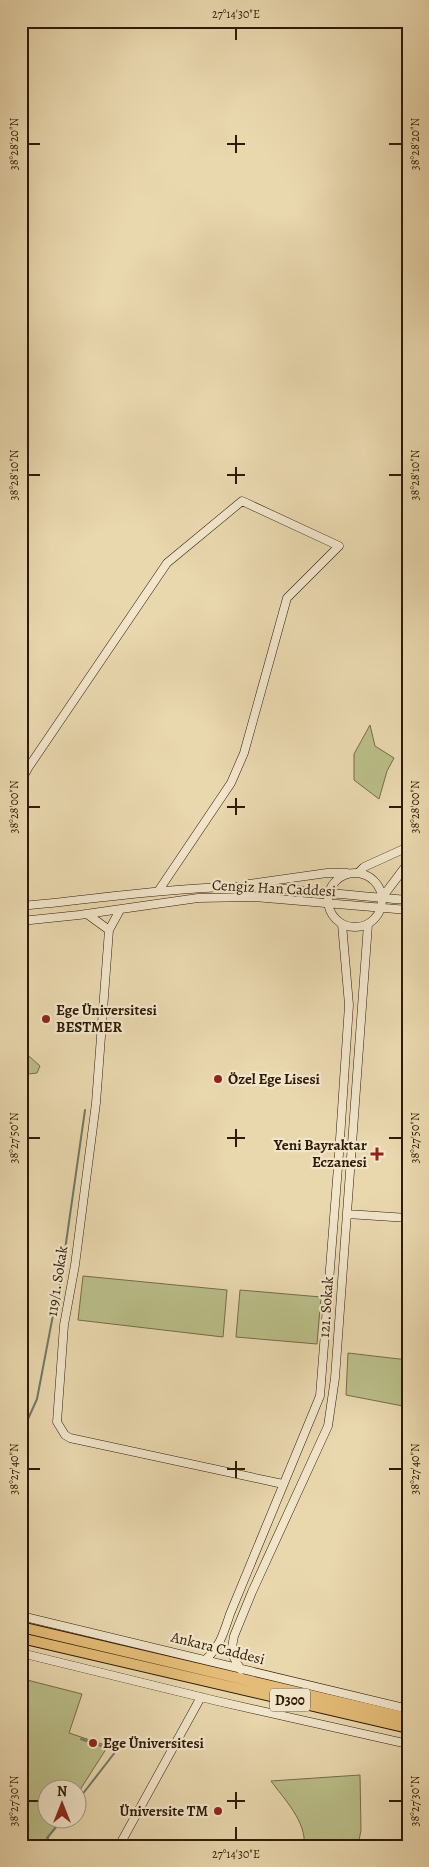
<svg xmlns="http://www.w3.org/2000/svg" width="429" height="1867" viewBox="0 0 429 1867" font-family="Alegreya,serif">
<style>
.green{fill:#b9bd88;stroke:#746c47}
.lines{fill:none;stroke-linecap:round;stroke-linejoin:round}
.stream{stroke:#6d796a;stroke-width:2}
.secondary-casing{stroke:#2f1a06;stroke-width:9}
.highway-casing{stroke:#2f1a06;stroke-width:12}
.secondary{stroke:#f1e5ca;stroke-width:8}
.highway{stroke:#e4bc77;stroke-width:10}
.ticks{fill:none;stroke:#2f1a06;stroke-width:2}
.poi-dot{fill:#8f2418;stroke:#f1e5ca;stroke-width:2}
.labels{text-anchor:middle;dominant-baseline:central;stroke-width:4.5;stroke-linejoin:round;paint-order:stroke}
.shield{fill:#f1e5ca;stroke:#695741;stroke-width:1}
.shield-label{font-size:14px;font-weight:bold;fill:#2f1a06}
.street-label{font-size:15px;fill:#2f1a06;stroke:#f1e5ca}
.poi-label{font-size:15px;font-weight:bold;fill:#2f1a06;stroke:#f1e5ca;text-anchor:start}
.neatline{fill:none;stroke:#2f1a06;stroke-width:2}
.ticks-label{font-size:12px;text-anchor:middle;fill:#2f1a06}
</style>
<rect width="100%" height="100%" fill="#e9d7ae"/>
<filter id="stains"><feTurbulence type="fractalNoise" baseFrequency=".004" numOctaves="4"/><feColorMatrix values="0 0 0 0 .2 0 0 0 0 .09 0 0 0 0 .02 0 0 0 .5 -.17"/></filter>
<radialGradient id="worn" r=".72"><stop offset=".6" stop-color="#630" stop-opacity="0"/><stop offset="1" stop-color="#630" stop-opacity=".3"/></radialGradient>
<!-- green -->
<path class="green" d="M 370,725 L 375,746 L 394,758 L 387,771 L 379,799 L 354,780 L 354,754 Z
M 21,1049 L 40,1066 L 37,1073 L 21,1075 Z
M 83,1276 L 227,1290 L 223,1337 L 78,1320 Z
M 240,1290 L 321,1297 L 317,1344 L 236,1337 Z
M 348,1353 L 408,1360 L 408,1407 L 346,1395 Z
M 27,1680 L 82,1694 L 69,1733 L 108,1746 L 78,1793 L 78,1790 L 48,1790 L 48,1820 L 60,1820 L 48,1838 L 53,1846 L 21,1846 L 21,1682 Z
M 360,1775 L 361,1830 L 358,1846 L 304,1846 C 307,1822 284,1799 271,1781 Z"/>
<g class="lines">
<!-- stream -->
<path class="stream" d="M 21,1423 L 28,1419 L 37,1399 L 57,1294 C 63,1280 61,1265 65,1250 L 85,1110
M 78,1800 L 116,1751 L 81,1739
M 52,1846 L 47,1838 L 62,1820"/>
<!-- secondary casing -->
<g class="secondary-casing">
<path id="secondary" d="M 21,781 L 28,768 L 167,563 L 242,501 L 339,546 L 287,598 L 244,753 L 231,783 L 159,890
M328 900a27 27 0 1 1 54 0a27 27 0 1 1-54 0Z
M 358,873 L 364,867 L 408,847
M 249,884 L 327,873 L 347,873
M 382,893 L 387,891 L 408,863
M 21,906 C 89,900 157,889 226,887 C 287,886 347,896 408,900
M 120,910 L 109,930 L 96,1103 L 75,1265 L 64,1325 L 57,1422 L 65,1435 L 70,1438 L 283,1484
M 87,914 L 109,930
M 21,921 L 79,915 L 198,898 L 254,897 L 408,910
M 347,1214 L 408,1218
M 21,1616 L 408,1709
M 21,1653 L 217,1701 L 408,1744
M 205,1660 C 220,1647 224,1632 230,1614 L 320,1396 L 339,1154 L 349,1005 L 342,924
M 241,1670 L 233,1656 L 232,1647 L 234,1636 L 252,1592 L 328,1426 L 335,1378 L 368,924
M 119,1846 L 201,1697"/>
</g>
<!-- highway casing -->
<g class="highway-casing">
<path id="highway" d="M 21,1627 L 408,1718
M 21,1638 L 408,1728"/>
</g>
<!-- secondary -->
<use href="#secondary" class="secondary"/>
<!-- highway -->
<use href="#highway" class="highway"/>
</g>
<!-- ticks -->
<path class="ticks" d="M 236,28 L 236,40M 236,135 L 236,153M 28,144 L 40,144M 227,144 L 245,144M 389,144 L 402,144M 236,467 L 236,484M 28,475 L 40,475M 227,475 L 245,475M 389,475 L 402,475M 236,798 L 236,815M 28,807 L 40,807M 227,807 L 245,807M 389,807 L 402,807M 236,1129 L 236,1147M 28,1138 L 40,1138M 227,1138 L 245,1138M 389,1138 L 402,1138M 236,1461 L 236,1478M 28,1469 L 40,1469M 227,1469 L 245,1469M 389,1469 L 402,1469M 236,1792 L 236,1809M 28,1801 L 40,1801M 227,1801 L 245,1801M 389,1801 L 402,1801M 236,1827 L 236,1840"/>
<!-- markers -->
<g class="poi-dot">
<circle cx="46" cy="1019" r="5"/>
<circle cx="218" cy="1079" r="5"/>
<path d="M374.5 1146.5h5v5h5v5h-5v5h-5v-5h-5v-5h5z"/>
<circle cx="93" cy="1743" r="5"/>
<circle cx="218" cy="1811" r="5"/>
</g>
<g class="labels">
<!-- shield labels -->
<rect class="shield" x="270" y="1688.5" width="40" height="23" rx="4"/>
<g class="shield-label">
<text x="290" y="1700">D300</text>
</g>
<!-- street labels -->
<g class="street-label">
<text transform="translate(274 888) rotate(3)">Cengiz Han Caddesi</text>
<text transform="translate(57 1281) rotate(-81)">119/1. Sokak</text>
<text transform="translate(326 1307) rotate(-86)">121. Sokak</text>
<text transform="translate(218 1648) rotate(14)">Ankara Caddesi</text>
</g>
<!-- poi labels -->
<g class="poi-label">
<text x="56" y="1010">Ege Üniversitesi<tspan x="56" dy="17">BESTMER</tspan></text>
<text x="228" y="1079">Özel Ege Lisesi</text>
<text x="367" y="1145" text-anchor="end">Yeni Bayraktar<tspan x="367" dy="17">Eczanesi</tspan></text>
<text x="103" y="1743">Ege Üniversitesi</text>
<text x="208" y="1811" text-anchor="end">Üniversite TM</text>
</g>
</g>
<!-- margin -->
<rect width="429" height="1867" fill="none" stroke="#e9d7ae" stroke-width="55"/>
<!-- north arrow -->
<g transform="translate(62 1804)"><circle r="24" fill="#f1e5ca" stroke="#a3947c"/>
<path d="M0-4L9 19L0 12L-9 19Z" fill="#8f2418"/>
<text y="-8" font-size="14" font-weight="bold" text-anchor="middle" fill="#2f1a06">N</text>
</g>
<rect x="28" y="28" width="374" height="1812" class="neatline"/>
<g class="ticks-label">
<text x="236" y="18">27°14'30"E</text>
<text transform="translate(14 144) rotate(-90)" y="4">38°28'20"N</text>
<text transform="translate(415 144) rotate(-90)" y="4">38°28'20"N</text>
<text transform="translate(14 475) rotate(-90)" y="4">38°28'10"N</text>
<text transform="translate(415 475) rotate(-90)" y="4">38°28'10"N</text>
<text transform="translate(14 807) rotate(-90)" y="4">38°28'00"N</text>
<text transform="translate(415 807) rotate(-90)" y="4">38°28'00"N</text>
<text transform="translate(14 1138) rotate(-90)" y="4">38°27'50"N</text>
<text transform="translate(415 1138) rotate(-90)" y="4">38°27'50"N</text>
<text transform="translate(14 1469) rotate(-90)" y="4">38°27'40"N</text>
<text transform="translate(415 1469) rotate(-90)" y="4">38°27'40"N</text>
<text transform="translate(14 1801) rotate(-90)" y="4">38°27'30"N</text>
<text transform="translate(415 1801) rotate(-90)" y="4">38°27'30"N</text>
<text x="236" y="1858">27°14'30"E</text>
</g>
<rect width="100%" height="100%" filter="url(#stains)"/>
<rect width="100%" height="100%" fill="url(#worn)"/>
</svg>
